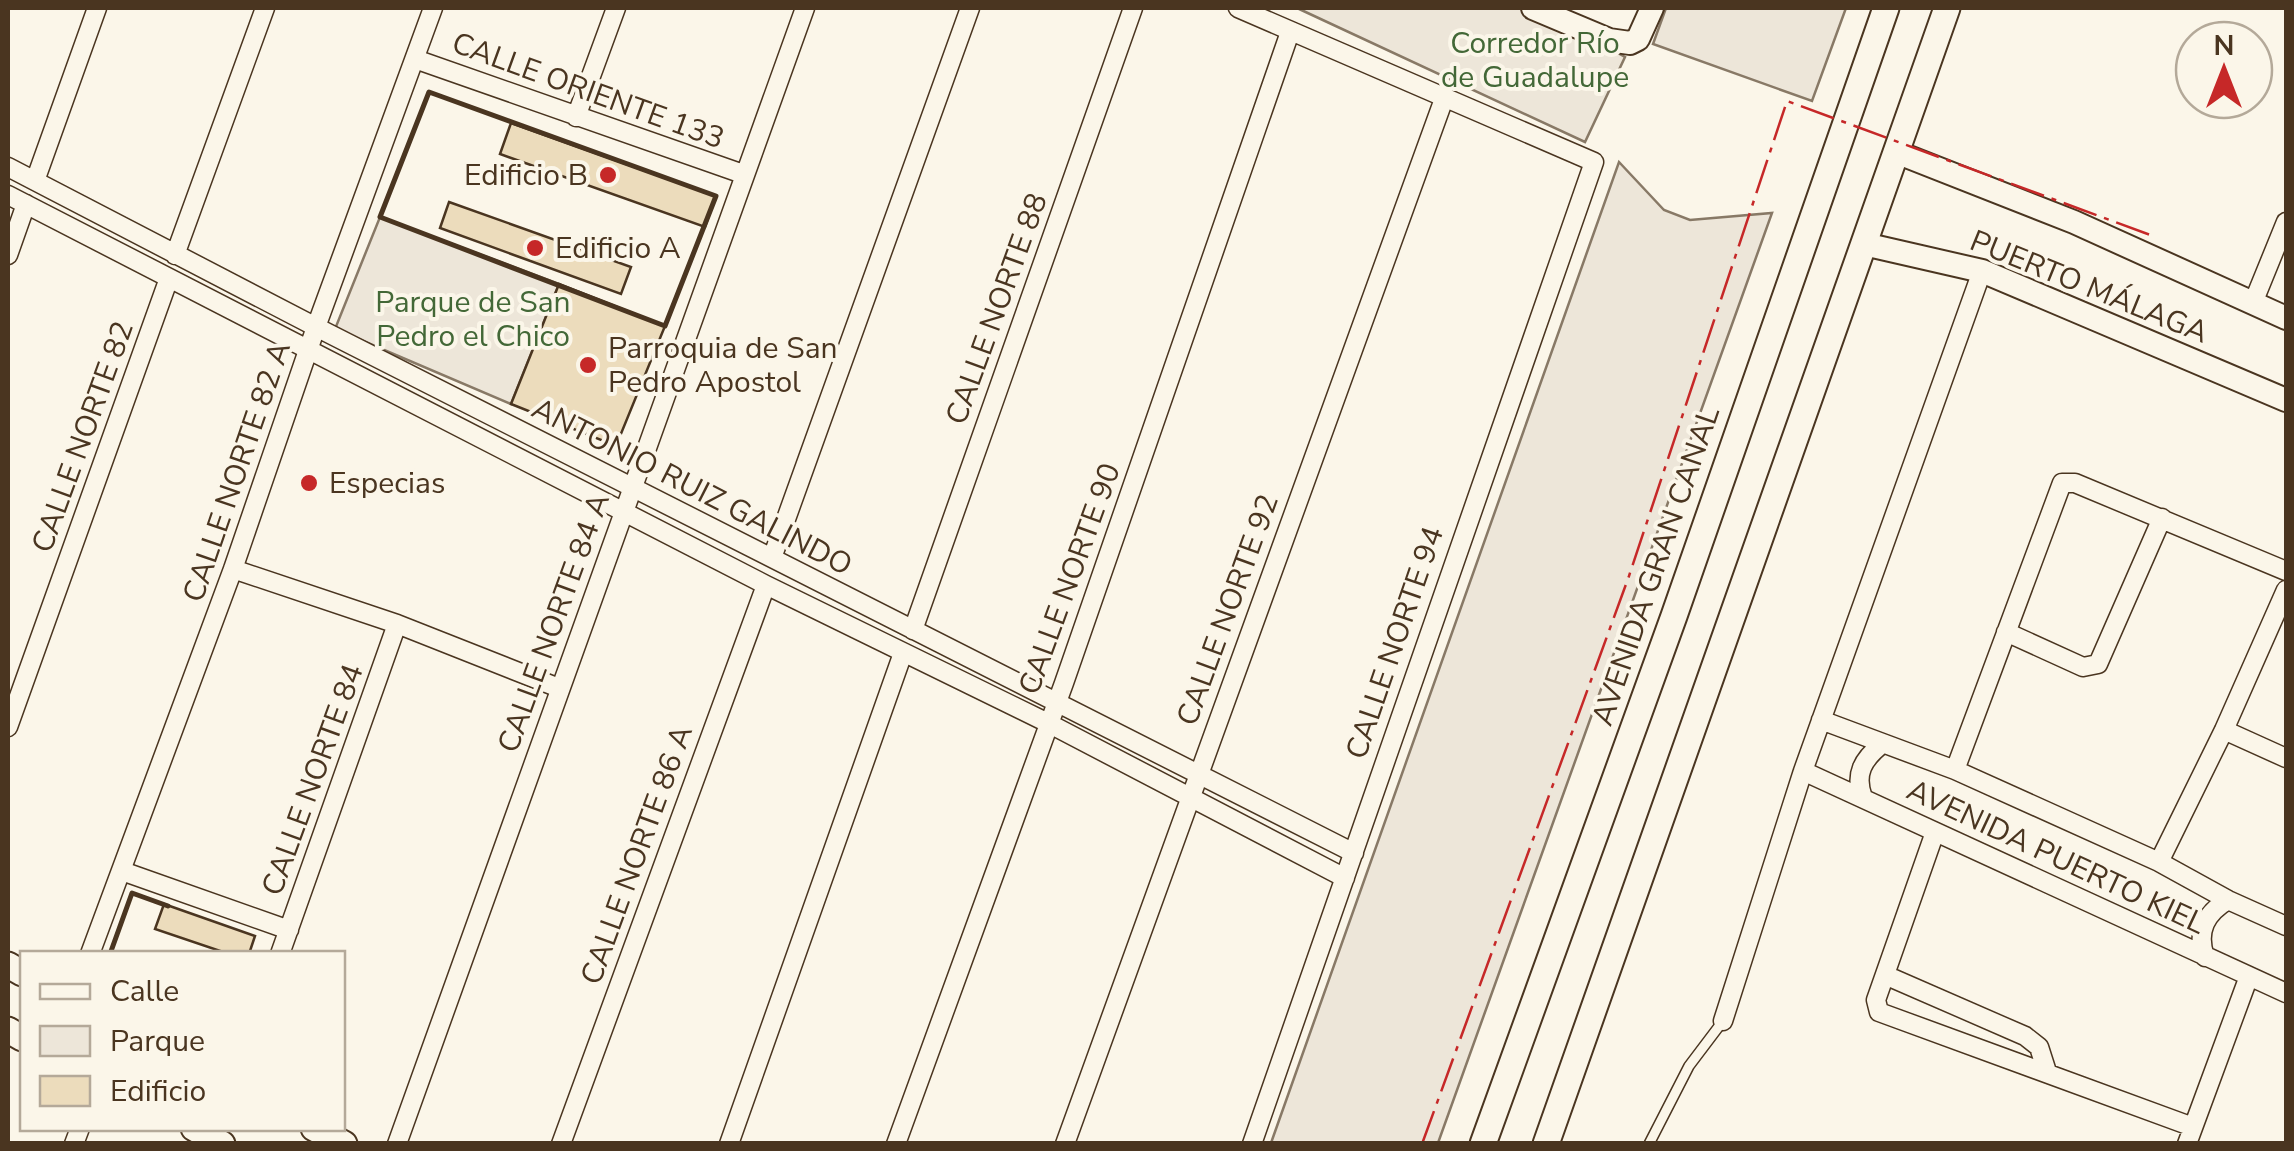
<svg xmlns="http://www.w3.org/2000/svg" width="2294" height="1151" viewBox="0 0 2294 1151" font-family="'Nunito Sans',sans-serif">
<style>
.green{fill:#ede6d9;stroke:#887966;stroke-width:2.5}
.building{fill:#ecdcbc;stroke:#4a3520;stroke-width:2.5}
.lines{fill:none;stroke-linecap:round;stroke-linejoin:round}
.lane-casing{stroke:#4a3520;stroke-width:12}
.street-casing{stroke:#4a3520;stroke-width:21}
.secondary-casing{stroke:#4a3520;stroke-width:26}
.primary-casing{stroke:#4a3520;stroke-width:29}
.lane{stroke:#fbf6e9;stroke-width:9}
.street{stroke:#fbf6e9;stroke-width:18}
.secondary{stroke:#fbf6e9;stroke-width:22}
.primary{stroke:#fbf6e9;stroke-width:25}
.wall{stroke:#4a3520;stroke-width:5}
.power{stroke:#c62828;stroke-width:2.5;stroke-dasharray:35 8 5 8;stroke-linecap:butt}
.poi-dot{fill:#c62828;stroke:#fbf6e9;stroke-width:4}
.labels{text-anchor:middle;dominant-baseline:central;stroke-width:8;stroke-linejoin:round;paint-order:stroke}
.park-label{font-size:30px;fill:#436837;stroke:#fbf6e9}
.street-label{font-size:30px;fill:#4a3520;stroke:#fbf6e9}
.poi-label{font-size:30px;fill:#4a3520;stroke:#fbf6e9;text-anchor:start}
</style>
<rect width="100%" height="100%" fill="#fbf6e9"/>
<!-- green -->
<path class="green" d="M 1297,8 L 1546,8 L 1619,43 L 1616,52 L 1625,57 L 1585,142 Z
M 1666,8 L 1846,8 L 1812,101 L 1653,44 Z
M 1619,162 L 1664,210 L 1690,220 L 1772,213 L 1438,1143 L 1271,1143 Z
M 380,217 L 559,284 L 511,404 L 335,329 Z"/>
<!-- building -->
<path class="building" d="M 511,123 L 716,196 L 705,227 L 500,154 Z
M 449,202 L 631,267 L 621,294 L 440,228 Z
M 559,284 L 665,326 L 616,446 L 511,404 Z
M 164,904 L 255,936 L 249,954 L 229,954 L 155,929 Z"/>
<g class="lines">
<!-- lane casing -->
<g class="lane-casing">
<path id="lane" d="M 1649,1144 L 1689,1066 L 1723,1021"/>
</g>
<!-- street casing -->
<g class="street-casing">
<path id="street" d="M 1238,8 L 1594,162 L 1252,1144
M 415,59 L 743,174
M 576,117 L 616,8
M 8,167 L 316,327 L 1354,853
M 35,181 L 97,8
M 8,195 L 766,585 L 1048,723 L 1345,878
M 8,255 L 26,204
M 175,255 L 265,8
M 2253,303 L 2286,222
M 772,558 L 970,8
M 233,569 L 397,624 L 559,688
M 913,630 L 1133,8
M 2006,632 L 2083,667 L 2098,664 L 2162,518
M 1821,720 L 1955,770 L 2159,862 L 2228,900 L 2286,926
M 8,727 L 169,278
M 2224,730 L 2286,758
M 1955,770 L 2062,483 L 2075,483 L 2286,571
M 1803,771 L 2286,993
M 1863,798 C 1854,774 1863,759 1882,744
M 1935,832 L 1876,1000 L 1879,1012 L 2193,1127
M 2159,862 L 2224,730 L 2286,590
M 122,871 L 289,930
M 90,954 L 233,569 L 316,327 L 433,8
M 280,954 L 397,624
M 2205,957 C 2196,931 2206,913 2228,900
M 1885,975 L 2025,1036 L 2039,1047 L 2047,1072
M 1723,1021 L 1803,771 L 1982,271
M 74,1144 L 80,1128
M 397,1144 L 805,8
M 561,1144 L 766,585
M 729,1144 L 903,653
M 896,1144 L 1064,683 L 1290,32
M 1065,1144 L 1445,96
M 2187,1144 L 2249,976"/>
</g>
<!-- secondary casing -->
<g class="secondary-casing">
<path id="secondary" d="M 1533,8 L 1609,40 L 1630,43 L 1638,39 L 1652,8
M 1896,152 L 2074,222 L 2286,318
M 1864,244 L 1982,271 L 2286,400"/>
</g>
<!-- primary casing -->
<g class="primary-casing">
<path id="primary" d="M 8,965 L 22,973
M 8,1030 L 22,1038
M 194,1128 L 222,1144
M 314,1128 L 344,1144
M 1483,1144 L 1674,616 L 1886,8
M 1546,1144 L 1947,8"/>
</g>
<!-- lane -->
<use href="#lane" class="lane"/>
<!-- street -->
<use href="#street" class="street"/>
<!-- secondary -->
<use href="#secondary" class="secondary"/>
<!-- primary -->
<use href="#primary" class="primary"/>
<!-- wall -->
<path class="wall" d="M 429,92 L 716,196 L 665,326 L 380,217 Z
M 110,954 L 132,893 L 168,906"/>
<!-- power -->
<path class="power" d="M 1422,1144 L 1629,576 L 1787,101 L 2153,236"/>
</g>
<!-- markers -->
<g class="poi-dot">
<circle cx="608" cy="175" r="10"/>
<circle cx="535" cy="248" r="10"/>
<circle cx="588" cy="365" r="10"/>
<circle cx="309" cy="483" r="10"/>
</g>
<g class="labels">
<!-- park labels -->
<g class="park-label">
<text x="1535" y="43">Corredor Río<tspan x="1535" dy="34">de Guadalupe</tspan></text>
<text x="473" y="302">Parque de San<tspan x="473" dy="34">Pedro el Chico</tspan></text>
</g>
<!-- street labels -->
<g class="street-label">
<text transform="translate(588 91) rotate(20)">CALLE ORIENTE 133</text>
<text transform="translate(2089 287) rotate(22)">PUERTO MÁLAGA</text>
<text transform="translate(997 309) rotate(-70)">CALLE NORTE 88</text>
<text transform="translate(83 437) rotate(-70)">CALLE NORTE 82</text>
<text transform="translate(237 472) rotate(-71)">CALLE NORTE 82 A</text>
<text transform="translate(692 487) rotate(27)">ANTONIO RUIZ GALINDO</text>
<text transform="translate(1656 566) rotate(-71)">AVENIDA GRAN CANAL</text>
<text transform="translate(1070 579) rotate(-70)">CALLE NORTE 90</text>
<text transform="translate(1228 610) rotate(-70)">CALLE NORTE 92</text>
<text transform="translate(554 623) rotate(-70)">CALLE NORTE 84 A</text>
<text transform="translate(1395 643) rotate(-71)">CALLE NORTE 94</text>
<text transform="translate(313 780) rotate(-70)">CALLE NORTE 84</text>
<text transform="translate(637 855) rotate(-70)">CALLE NORTE 86 A</text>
<text transform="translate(2056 857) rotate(25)">AVENIDA PUERTO KIEL</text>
</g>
<!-- poi labels -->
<g class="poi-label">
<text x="588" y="175" text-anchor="end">Edificio B</text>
<text x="555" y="248">Edificio A</text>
<text x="608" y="348">Parroquia de San<tspan x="608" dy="34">Pedro Apostol</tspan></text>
<text x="329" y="483">Especias</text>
</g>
</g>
<!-- border -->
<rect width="2294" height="1151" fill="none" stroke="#4a3520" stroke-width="20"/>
<!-- legend -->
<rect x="20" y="951" width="325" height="180" fill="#fbf6e9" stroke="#b4a999" stroke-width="2.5"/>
<rect x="40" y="984" width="50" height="15" fill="#fbf6e9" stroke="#b4a999" stroke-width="2.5"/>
<text x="110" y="1001" font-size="30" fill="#4a3520">Calle</text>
<rect x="40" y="1026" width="50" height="30" fill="#ede6d9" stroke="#b4a999" stroke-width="2.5"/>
<text x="110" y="1051" font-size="30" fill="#4a3520">Parque</text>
<rect x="40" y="1076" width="50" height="30" fill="#ecdcbc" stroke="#b4a999" stroke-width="2.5"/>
<text x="110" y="1101" font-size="30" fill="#4a3520">Edificio</text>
<!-- north arrow -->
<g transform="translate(2224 70)"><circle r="48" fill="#fbf6e9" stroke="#b4a999" stroke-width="2.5"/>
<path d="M0-8L18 38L0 25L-18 38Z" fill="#c62828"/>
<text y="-15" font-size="28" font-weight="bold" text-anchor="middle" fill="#4a3520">N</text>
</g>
</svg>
